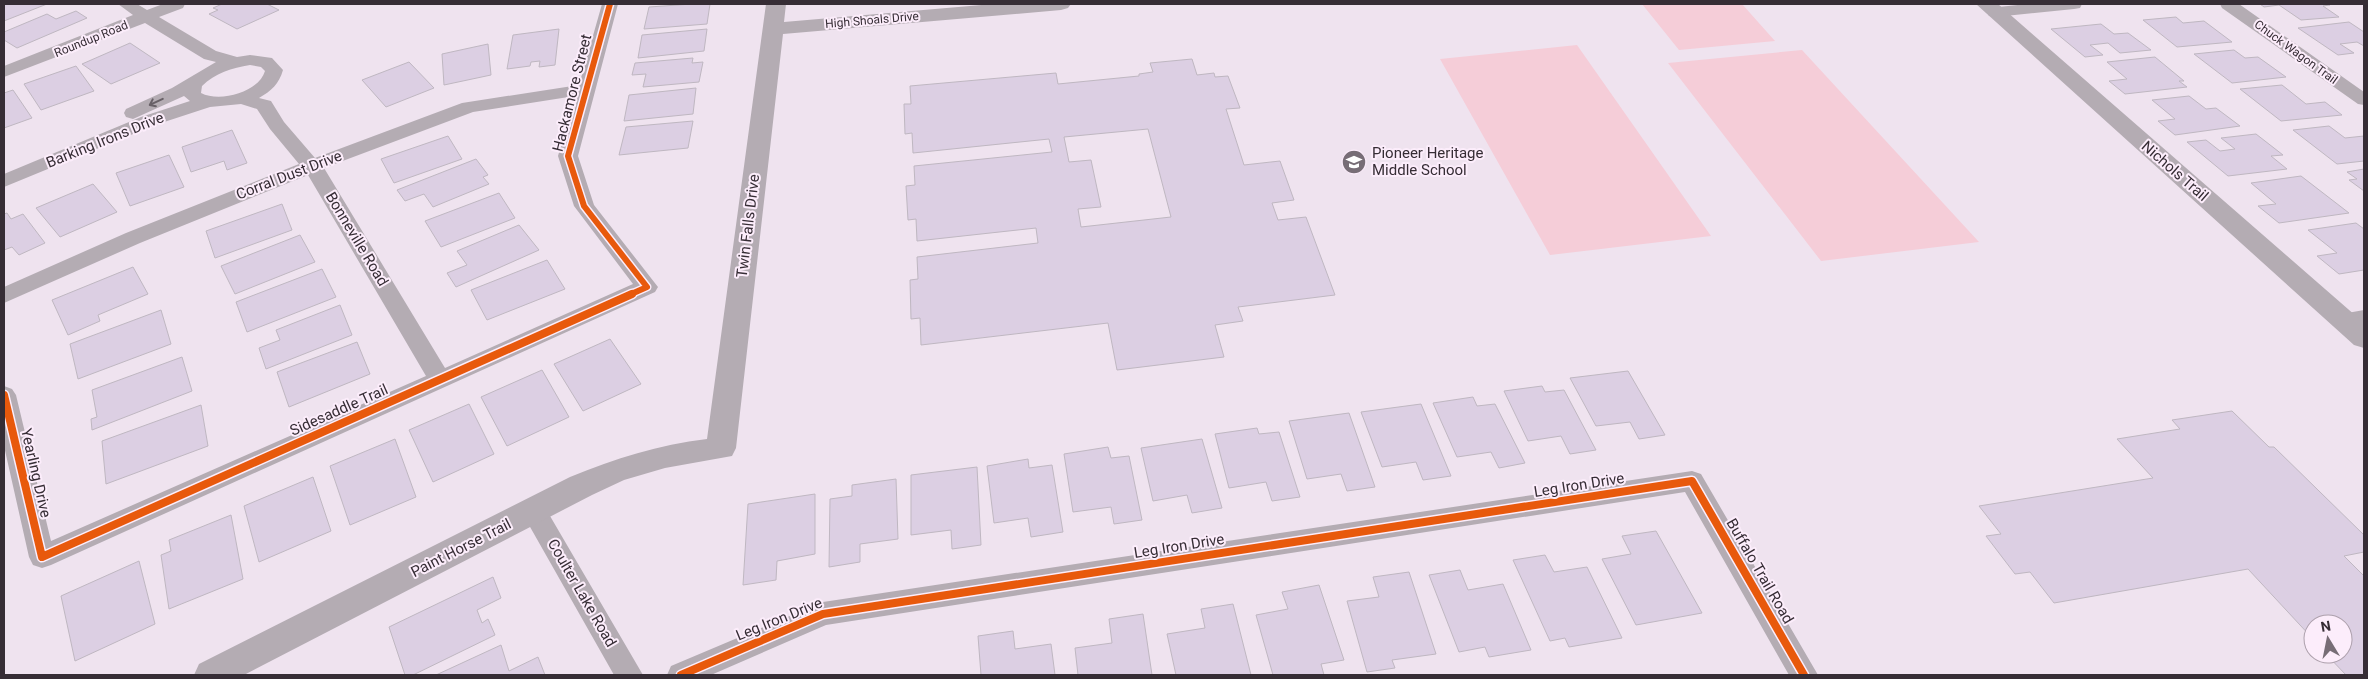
<svg xmlns="http://www.w3.org/2000/svg" width="2368" height="679" viewBox="0 0 2368 679" font-family="Roboto,sans-serif">
<style>
.green{fill:#f5cdd8}
.building{fill:#dccfe3;stroke:#bfb7c1;fill-rule:evenodd}
.lines{fill:none;stroke-linecap:round;stroke-linejoin:round}
.minor{fill:#b4acb3;fill-rule:evenodd}
.tertiary{fill:#b4acb3;fill-rule:evenodd}
.cycleway-far1-casing{stroke:#fcedfb;stroke-width:9}
.cycleway-casing{stroke:#fcedfb;stroke-width:11}
.cycleway-far1{stroke:#e8590c;stroke-width:6}
.cycleway{stroke:#e8590c;stroke-width:8}
.oneway{stroke:#686067}
.labels{text-anchor:middle;dominant-baseline:central;stroke-width:4;stroke-linejoin:round;paint-order:stroke}
.far-street-label{font-size:12px;fill:#362d35;stroke:#fcedfb}
.street-label{font-size:15px;fill:#362d35;stroke:#fcedfb}
.poi-label{font-size:15px;fill:#362d35;stroke:#fcedfb;text-anchor:start}
</style>
<rect width="100%" height="100%" fill="#efe3ef"/>
<!-- green -->
<path class="green" d="M 1642,4 L 1742,4 L 1775,41 L 1679,50 Z
M 1577,45 L 1711,236 L 1550,255 L 1440,59 Z
M 1802,50 L 1979,242 L 1821,261 L 1668,63 Z"/>
<!-- building -->
<path class="building" d="M 4,4 L 47,4 L 4,21 Z
M 222,4 L 267,4 L 279,10 L 237,29 L 209,14 L 218,10 L 213,8 Z
M 692,4 L 710,4 L 707,24 L 644,29 L 649,7 Z
M 2260,4 L 2328,4 L 2330,5 L 2323,6 L 2339,17 L 2301,20 L 2279,5 L 2264,7 Z
M 76,11 L 87,18 L 17,48 L 4,40 L 4,32 L 47,14 L 56,19 Z
M 2176,17 L 2183,23 L 2204,21 L 2232,42 L 2177,47 L 2143,20 Z
M 2349,22 L 2364,32 L 2364,46 L 2357,42 L 2340,44 L 2354,53 L 2338,55 L 2298,28 Z
M 2101,24 L 2114,34 L 2128,33 L 2151,50 L 2120,53 L 2108,43 L 2090,45 L 2103,55 L 2085,57 L 2051,29 Z
M 559,29 L 555,65 L 539,67 L 540,61 L 531,62 L 530,66 L 507,69 L 513,35 Z
M 707,29 L 704,51 L 638,58 L 642,35 Z
M 130,43 L 160,63 L 111,84 L 82,64 Z
M 488,44 L 491,75 L 444,85 L 442,54 Z
M 2234,50 L 2245,58 L 2258,57 L 2286,77 L 2232,83 L 2194,54 Z
M 2155,57 L 2184,81 L 2179,81 L 2187,87 L 2125,94 L 2109,81 L 2127,79 L 2107,62 Z
M 693,58 L 692,63 L 703,62 L 699,82 L 643,87 L 646,74 L 632,75 L 635,63 Z
M 1192,59 L 1197,75 L 1214,73 L 1215,77 L 1228,76 L 1240,108 L 1226,109 L 1244,165 L 1280,161 L 1294,200 L 1272,203 L 1278,220 L 1306,217 L 1335,295 L 1238,307 L 1243,321 L 1215,325 L 1224,357 L 1117,370 L 1108,323 L 921,345 L 920,318 L 911,319 L 910,280 L 918,279 L 917,257 L 1038,243 L 1036,228 L 917,241 L 916,219 L 908,220 L 906,186 L 915,185 L 914,166 L 1052,152 L 1049,139 L 913,153 L 912,133 L 905,134 L 904,104 L 911,104 L 910,86 L 1056,73 L 1058,84 L 1139,76 L 1139,74 L 1153,72 L 1150,63 ZM 1148,129 L 1171,217 L 1081,227 L 1078,209 L 1101,207 L 1091,160 L 1069,162 L 1064,137 Z
M 409,62 L 434,88 L 386,107 L 362,80 Z
M 76,66 L 94,91 L 41,110 L 24,84 Z
M 2282,85 L 2306,104 L 2325,102 L 2342,115 L 2281,121 L 2240,89 Z
M 696,88 L 693,114 L 624,121 L 629,95 Z
M 13,90 L 32,118 L 4,128 L 4,93 Z
M 2189,96 L 2206,109 L 2216,108 L 2240,126 L 2175,135 L 2158,121 L 2175,119 L 2152,100 Z
M 693,121 L 688,148 L 619,155 L 626,127 Z
M 2329,126 L 2345,138 L 2364,136 L 2364,161 L 2337,164 L 2293,130 Z
M 232,130 L 247,163 L 227,170 L 224,161 L 191,172 L 182,147 Z
M 2256,134 L 2283,155 L 2271,156 L 2287,169 L 2228,176 L 2187,142 L 2206,140 L 2220,151 L 2235,149 L 2221,138 Z
M 448,136 L 462,159 L 394,183 L 381,159 Z
M 169,155 L 184,187 L 130,206 L 116,173 Z
M 476,159 L 488,175 L 483,177 L 489,184 L 433,207 L 424,194 L 405,201 L 397,190 Z
M 2364,169 L 2364,191 L 2349,180 L 2357,179 L 2347,172 Z
M 2301,176 L 2349,213 L 2279,223 L 2258,206 L 2276,204 L 2251,183 Z
M 93,184 L 117,212 L 60,237 L 36,208 Z
M 499,193 L 515,218 L 441,247 L 425,221 Z
M 282,204 L 292,230 L 215,258 L 206,231 Z
M 7,213 L 11,219 L 23,214 L 45,243 L 19,255 L 12,247 L 4,250 L 4,214 Z
M 2356,223 L 2364,229 L 2364,270 L 2339,274 L 2317,256 L 2337,253 L 2308,230 Z
M 519,225 L 539,250 L 456,287 L 447,273 L 467,265 L 457,251 Z
M 300,235 L 315,262 L 235,294 L 221,266 Z
M 547,260 L 565,289 L 487,320 L 471,290 Z
M 133,267 L 148,294 L 98,315 L 100,321 L 68,335 L 52,300 Z
M 322,269 L 336,297 L 247,332 L 236,302 Z
M 340,305 L 352,335 L 266,369 L 259,348 L 280,340 L 276,330 Z
M 161,310 L 171,344 L 78,379 L 70,344 Z
M 610,339 L 641,384 L 583,411 L 554,364 Z
M 357,342 L 370,374 L 289,407 L 277,372 Z
M 182,357 L 192,391 L 92,430 L 91,419 L 97,417 L 92,390 Z
M 542,370 L 569,417 L 507,446 L 481,397 Z
M 1628,371 L 1665,435 L 1639,439 L 1630,422 L 1596,426 L 1570,378 Z
M 1542,386 L 1545,392 L 1564,390 L 1596,450 L 1570,454 L 1561,436 L 1528,441 L 1504,391 Z
M 1473,397 L 1477,406 L 1495,404 L 1525,463 L 1499,468 L 1491,452 L 1457,457 L 1433,403 Z
M 469,404 L 494,454 L 433,482 L 409,430 Z
M 1421,404 L 1451,476 L 1423,480 L 1416,462 L 1382,467 L 1361,412 Z
M 201,405 L 208,446 L 106,484 L 102,441 Z
M 2232,411 L 2269,447 L 2274,447 L 2364,535 L 2364,552 L 2344,556 L 2364,576 L 2364,675 L 2346,675 L 2326,654 L 2343,654 L 2343,624 L 2313,624 L 2313,639 L 2248,569 L 2054,603 L 2030,572 L 2015,574 L 1986,536 L 2001,534 L 1979,506 L 2153,478 L 2117,439 L 2180,429 L 2172,420 Z
M 1349,413 L 1375,487 L 1347,491 L 1341,474 L 1307,479 L 1289,421 Z
M 1257,428 L 1259,434 L 1279,432 L 1300,497 L 1272,501 L 1266,482 L 1229,488 L 1215,434 Z
M 395,439 L 416,497 L 350,525 L 330,466 Z
M 1202,439 L 1222,508 L 1192,513 L 1187,495 L 1153,501 L 1141,448 Z
M 1108,447 L 1111,458 L 1129,456 L 1142,520 L 1114,524 L 1111,507 L 1073,512 L 1064,454 Z
M 1028,459 L 1029,468 L 1052,465 L 1063,532 L 1031,537 L 1028,518 L 994,523 L 987,466 Z
M 977,467 L 981,545 L 952,549 L 951,530 L 911,535 L 911,475 Z
M 313,477 L 331,531 L 259,562 L 244,506 Z
M 896,479 L 898,539 L 860,544 L 860,562 L 829,567 L 830,499 L 852,496 L 852,485 Z
M 815,494 L 815,554 L 777,561 L 776,580 L 743,585 L 748,504 Z
M 231,515 L 243,579 L 169,609 L 161,555 L 171,551 L 169,540 Z
M 1656,531 L 1702,613 L 1636,625 L 1602,559 L 1631,554 L 1622,536 Z
M 1545,555 L 1554,572 L 1587,567 L 1622,638 L 1569,647 L 1565,638 L 1550,641 L 1513,560 Z
M 139,561 L 155,624 L 75,661 L 61,596 Z
M 1460,570 L 1468,590 L 1503,584 L 1531,650 L 1489,657 L 1485,647 L 1459,652 L 1429,575 Z
M 1409,572 L 1436,654 L 1392,660 L 1395,668 L 1367,672 L 1347,601 L 1379,597 L 1373,577 Z
M 493,577 L 501,598 L 477,610 L 482,623 L 488,619 L 495,635 L 413,675 L 405,675 L 389,627 Z
M 1319,585 L 1344,660 L 1321,664 L 1324,675 L 1273,675 L 1256,615 L 1288,609 L 1282,592 Z
M 1233,604 L 1251,675 L 1176,675 L 1167,634 L 1205,628 L 1201,609 Z
M 1143,614 L 1152,675 L 1078,675 L 1075,648 L 1112,643 L 1109,619 Z
M 1013,631 L 1015,649 L 1051,644 L 1055,675 L 981,675 L 978,636 Z
M 501,645 L 509,671 L 538,657 L 545,675 L 436,675 Z"/>
<g class="lines">
<!-- minor -->
<path class="minor" d="M 118,4 L 137,4 L 147,10 L 163,4 L 185,4 L 183,8 L 159,17 L 216,51 L 237,57 L 250,55 L 272,58 L 283,70 C 279,84 271,91 259,98 L 271,101 L 284,122 L 315,158 L 462,103 L 579,85 L 602,4 L 618,4 L 578,156 L 594,205 L 658,287 L 655,292 L 51,565 L 42,568 L 33,565 L 29,557 L 4,446 L 4,386 L 12,389 L 16,395 L 51,541 L 426,376 L 308,175 L 140,243 L 4,303 L 4,287 L 126,233 L 299,164 L 270,129 L 257,109 L 241,104 L 210,107 L 155,125 L 4,187 L 4,174 L 141,117 L 190,101 L 184,96 L 133,119 L 126,117 L 124,113 L 126,109 L 172,88 L 216,62 L 204,59 L 145,23 L 4,77 L 4,66 L 133,15 ZM 250,65 L 261,67 L 265,71 C 259,92 220,103 201,93 L 202,86 C 215,73 232,68 250,65 ZM 575,96 L 558,156 L 574,206 L 633,284 L 445,368 L 324,168 L 473,112 Z
M 2027,4 L 2082,4 L 2080,8 L 2074,9 L 1995,17 L 1989,16 L 1987,12 L 1989,8 Z
M 2220,4 L 2239,4 L 2364,92 L 2364,105 L 2358,104 L 2222,8 Z
M 2364,310 L 2364,326 L 2344,328 L 2336,325 L 2333,320 L 2336,315 Z
M 1692,471 L 1701,474 L 1818,675 L 1789,675 L 1685,492 L 826,625 L 711,675 L 667,675 L 671,666 L 823,602 Z
M 534,501 L 543,504 L 643,675 L 614,675 L 521,511 L 525,504 Z"/>
<!-- tertiary -->
<path class="tertiary" d="M 766,4 L 786,4 L 784,22 L 993,4 L 1071,4 L 1068,8 L 1061,10 L 783,34 L 736,448 L 732,456 L 665,468 L 624,480 L 592,495 L 244,675 L 194,675 L 199,664 L 570,477 C 616,458 658,445 707,439 Z
M 1976,4 L 1998,4 L 2364,323 L 2364,348 L 2354,345 Z"/>
<!-- cycleway-far1 casing -->
<g class="cycleway-far1-casing">
<path id="cycleway-far1" d="M 610,4 L 568,156 L 584,206 L 647,287 L 629,295"/>
</g>
<!-- cycleway casing -->
<g class="cycleway-casing">
<path id="cycleway" d="M 4,395 L 42,557 L 632,294
M 681,675 L 823,614 L 1692,481 L 1804,675"/>
</g>
<!-- cycleway-far1 -->
<use href="#cycleway-far1" class="cycleway-far1"/>
<!-- cycleway -->
<use href="#cycleway" class="cycleway"/>
</g>
<!-- one-way arrows -->
<defs><path id="oneway-shaft" d="M-6 0H5M1.5-3L5.5 0L1.5 3" fill="none" stroke-width="1.6" stroke-linecap="round" stroke-linejoin="round" transform="scale(1.25)"/></defs>
<use class="oneway" href="#oneway-shaft" transform="translate(156 102) rotate(155)"/>
<!-- icons -->
<defs>
<g id="school-disc" transform="scale(1.25)"><circle r="9.5" fill="#776d76" stroke="#fcedfb"/><path d="M0-5L7-2L0 1L-7-2ZM-4 1L0 2.5L4 1V4Q0 6-4 4Z" fill="#fff"/></g>
</defs>
<g fill-rule="evenodd">
<use href="#school-disc" x="1354" y="162"/>
</g>
<g class="labels">
<!-- far-street labels -->
<g class="far-street-label">
<text transform="translate(872 20) rotate(-5)">High Shoals Drive</text>
<text transform="translate(91 39) rotate(-22)">Roundup Road</text>
<text transform="translate(2296 52) rotate(36)">Chuck Wagon Trail</text>
</g>
<!-- street labels -->
<g class="street-label">
<text transform="translate(572 93) rotate(-76)">Hackamore Street</text>
<text transform="translate(105 140) rotate(-22)">Barking Irons Drive</text>
<text transform="translate(2175 171) rotate(41)">Nichols Trail</text>
<text transform="translate(289 175) rotate(-21)">Corral Dust Drive</text>
<text transform="translate(748 226) rotate(-83)">Twin Falls Drive</text>
<text transform="translate(357 239) rotate(59)">Bonneville Road</text>
<text transform="translate(339 410) rotate(-24)">Sidesaddle Trail</text>
<text transform="translate(36 473) rotate(77)">Yearling Drive</text>
<text transform="translate(1579 485) rotate(-9)">Leg Iron Drive</text>
<text transform="translate(1179 546) rotate(-9)">Leg Iron Drive</text>
<text transform="translate(461 548) rotate(-27)">Paint Horse Trail</text>
<text transform="translate(1760 571) rotate(60)">Buffalo Trail Road</text>
<text transform="translate(582 593) rotate(60)">Coulter Lake Road</text>
<text transform="translate(779 619) rotate(-22)">Leg Iron Drive</text>
</g>
<!-- poi labels -->
<g class="poi-label">
<text x="1372" y="153">Pioneer Heritage<tspan x="1372" dy="17">Middle School</tspan></text>
</g>
</g>
<!-- border -->
<rect width="2368" height="679" fill="none" stroke="#362d35" stroke-width="10"/>
<!-- north arrow -->
<g transform="translate(2328 639) rotate(350)"><circle r="24" fill="#fcedfb" stroke="#ada0ac"/>
<path d="M0-4L9 19L0 12L-9 19Z" fill="#776d76"/>
<text y="-8" font-size="14" font-weight="bold" text-anchor="middle" fill="#362d35">N</text>
</g>
</svg>
